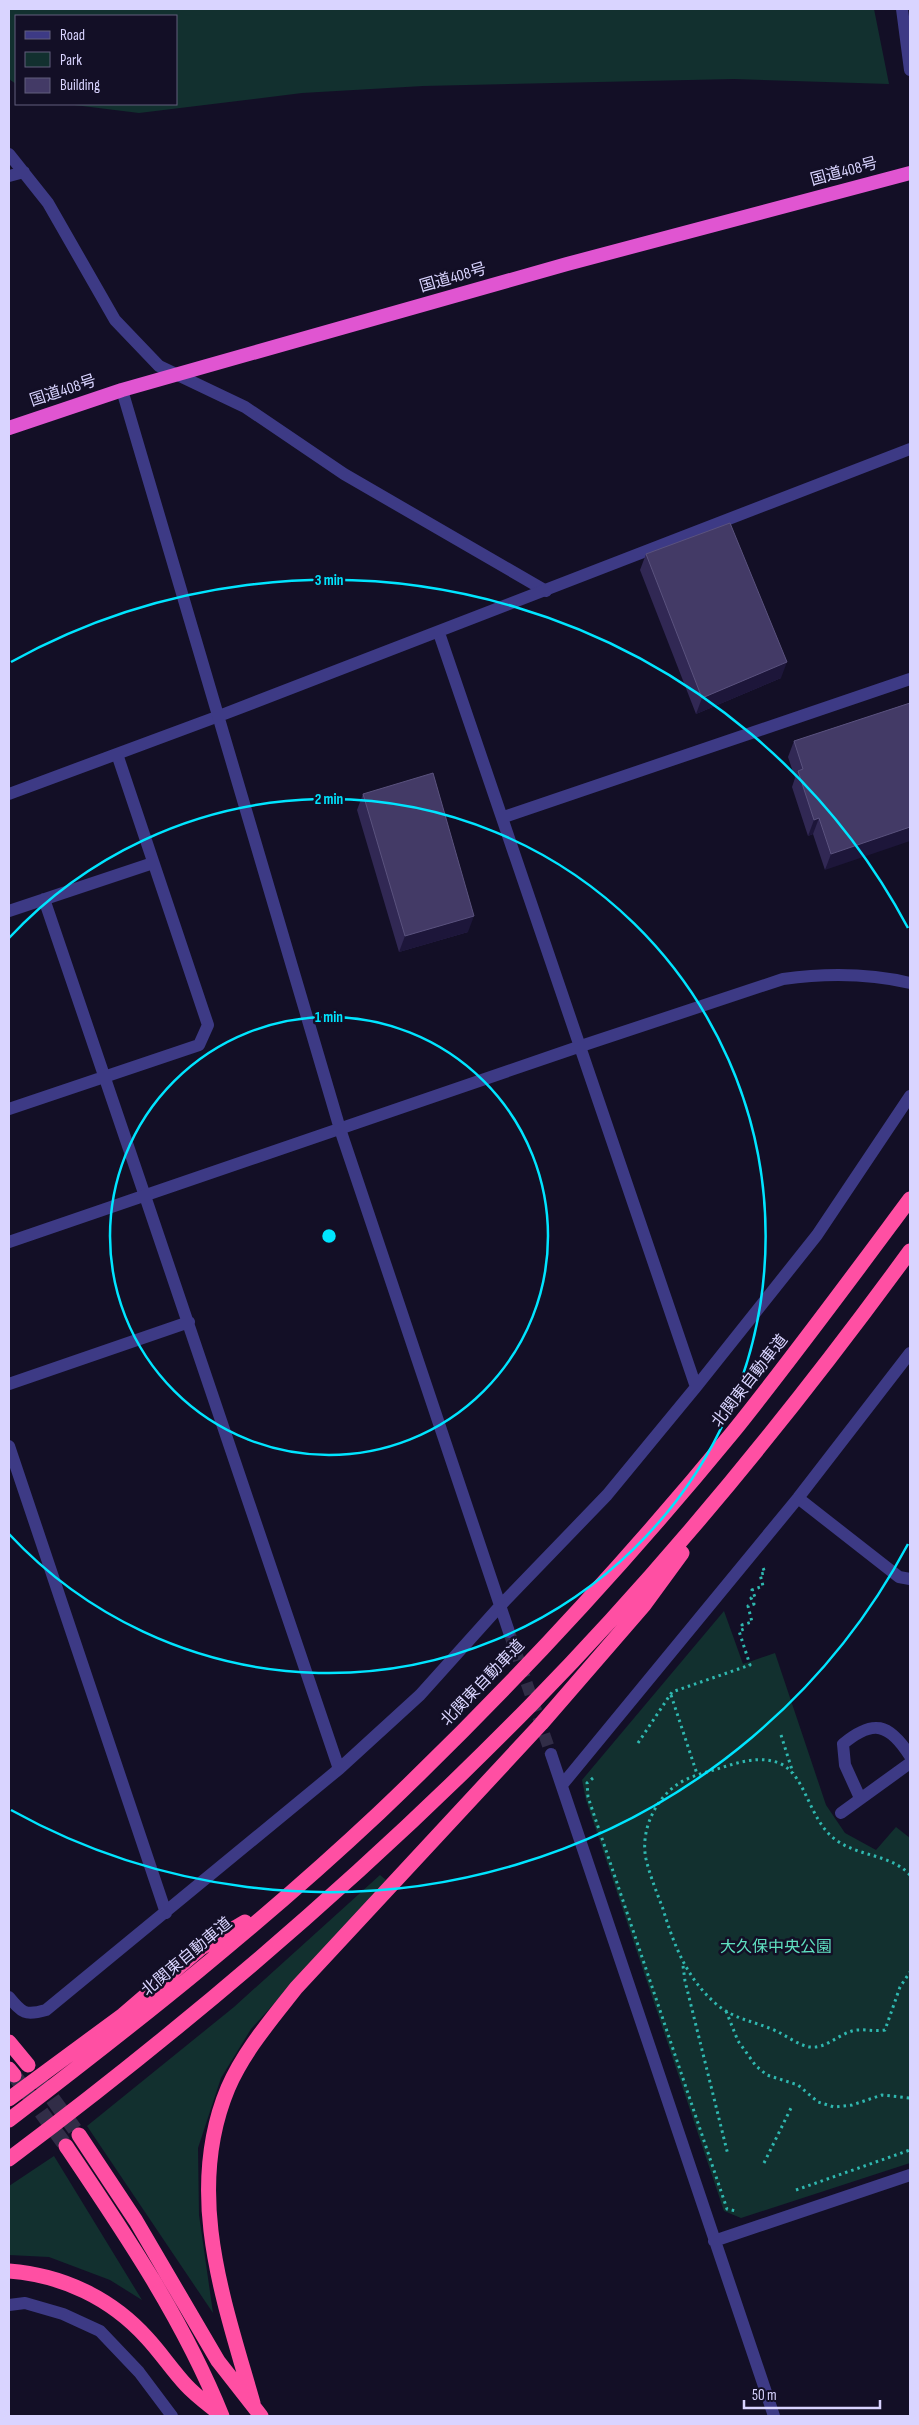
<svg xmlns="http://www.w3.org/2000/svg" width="919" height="2425" viewBox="0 0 919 2425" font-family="'Sofia Sans Condensed','Noto Sans JP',sans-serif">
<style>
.green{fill:#12302f}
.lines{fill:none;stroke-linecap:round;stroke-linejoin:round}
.tertiary-tunnel{stroke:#312d47;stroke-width:12;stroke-dasharray:12 6;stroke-linecap:butt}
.motorway-tunnel{stroke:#312d47;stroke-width:15;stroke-dasharray:15 8;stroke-linecap:butt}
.path{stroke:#2fb8b0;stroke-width:3;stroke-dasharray:2.5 4;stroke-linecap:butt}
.minor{stroke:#3d3a85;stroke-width:12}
.tertiary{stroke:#3d3a85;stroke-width:12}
.trunk{stroke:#e055d1;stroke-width:14}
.motorway{stroke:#ff4fa3;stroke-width:15}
.wall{fill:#312854}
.shaded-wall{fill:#1d163a}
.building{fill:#433a66;stroke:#5a527e}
.ring{fill:none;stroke:#00e5ff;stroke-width:2.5}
.labels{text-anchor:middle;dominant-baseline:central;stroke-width:5;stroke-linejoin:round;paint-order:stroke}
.street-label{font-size:16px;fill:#d9d4ff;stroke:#130f26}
.park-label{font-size:16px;fill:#5fe0c0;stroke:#130f26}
.centre{fill:#00e5ff;stroke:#130f26;stroke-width:2.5}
.ring-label{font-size:15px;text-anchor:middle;font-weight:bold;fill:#00e5ff;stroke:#130f26;stroke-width:5;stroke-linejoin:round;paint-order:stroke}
</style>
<rect width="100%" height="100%" fill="#130f26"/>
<!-- green -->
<path class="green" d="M 9,9 L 874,9 L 889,84 L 734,79 L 423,86 L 302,93 L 139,113 L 66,104 L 176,104 L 176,16 L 16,16 L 16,84 L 9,79 Z
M 724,1611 L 743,1664 L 775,1653 L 826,1805 L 845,1833 L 876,1850 L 896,1827 L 910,1838 L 910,2163 L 741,2218 L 724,2211 L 586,1800 L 582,1780 Z
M 380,1875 L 386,1880 L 251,2029 L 221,2078 L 198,2148 L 199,2215 L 213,2313 L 87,2126 L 234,2007 Z
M 54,2156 L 142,2300 L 110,2280 L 49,2257 L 9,2255 L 9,2186 Z"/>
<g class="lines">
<!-- tertiary-tunnel -->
<path class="tertiary-tunnel" d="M 509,1632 L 551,1754"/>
<!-- motorway-tunnel -->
<path class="motorway-tunnel" d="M 14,2075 L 66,2146
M 39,2080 L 79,2135"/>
<!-- path -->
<path class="path" d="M 671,1695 L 697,1774
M 781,1735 L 793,1773
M 638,1743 L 672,1692 L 750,1665 L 739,1631 L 744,1629 L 742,1625 L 752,1622 L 748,1606 L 754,1604 L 751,1598 L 755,1597 L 752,1590 L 763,1586 L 760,1574 L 765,1573 L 762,1565
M 593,1778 L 587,1783 L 588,1797 L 727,2209 L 736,2211
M 910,1875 C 891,1854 859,1857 836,1840 C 808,1820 807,1775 779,1763 C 758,1755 737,1763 717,1769 C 704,1773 690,1776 678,1784 C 655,1799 640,1831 646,1859 C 650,1876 657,1893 663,1909 C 674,1945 686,1977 715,2003 C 734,2020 755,2021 776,2031 C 787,2036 798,2045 810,2047 C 825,2049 838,2035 852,2031 C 862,2028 874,2032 885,2030 L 900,1987 L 910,1972
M 683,1966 L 685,1981 L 728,2155
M 726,2011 L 738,2041 L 756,2066 L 767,2075 L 798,2085 L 818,2102 L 834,2107 L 852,2105 L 882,2095 L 910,2098
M 764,2163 L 792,2106
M 796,2190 L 910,2150"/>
<!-- minor -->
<path class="minor" d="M 902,9 L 910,70
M 9,154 L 48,203 L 115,320 L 159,366 L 245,407 L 344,474 L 546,591
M 9,176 L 24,172
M 9,794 L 219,716
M 44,899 L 145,1196
M 9,911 L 153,863
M 9,1109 L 199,1045 L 208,1025 L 117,754
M 860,1798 L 845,1765 L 843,1744 C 873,1719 889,1723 910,1756
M 841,1813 L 910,1763
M 9,2305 L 25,2303 L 63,2314 L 100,2331 L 139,2372 L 172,2416"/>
<!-- tertiary -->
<path class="tertiary" d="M 122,390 L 340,1129 L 509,1632
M 439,633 L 696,1387
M 219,716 L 910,449
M 504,817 L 910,679
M 145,1196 L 339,1769
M 9,1242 L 581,1046 L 783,979 C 827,973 867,973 910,983
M 9,1384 L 189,1322
M 9,1446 L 166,1913
M 798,1498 L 899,1577 L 910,1579
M 551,1754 L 774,2416
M 562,1785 L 798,1498 L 910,1353
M 9,1997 C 22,2013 25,2016 46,2010 L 339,1769 L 420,1695 L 500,1606 L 607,1495 L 696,1387 L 817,1235 L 910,1096
M 714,2241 L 910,2175"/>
<!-- trunk -->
<path class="trunk" d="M 9,428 L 122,390 L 567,264 L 910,173"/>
<!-- motorway -->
<path class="motorway" d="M 9,2042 L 28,2065
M 9,2069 L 14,2075
M 9,2099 L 123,2015 L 201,1948 L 245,1922
M 9,2120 C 136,2023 262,1923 379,1813 C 504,1694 623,1566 733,1432 C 794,1356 852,1277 910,1199
M 79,2135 L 136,2221 L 218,2361 L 261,2416
M 66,2146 C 124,2232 183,2319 222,2416
M 9,2159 C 193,2021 368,1871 530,1706 C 668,1565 794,1410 910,1251
M 9,2271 C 62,2275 111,2298 147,2338 C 161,2353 172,2370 186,2385 C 196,2396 209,2405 221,2415
M 253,2403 C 224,2301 184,2193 228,2088 C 244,2051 271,2020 296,1988 L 541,1724 L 644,1605 L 682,1553"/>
</g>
<!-- wall -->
<path class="wall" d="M 646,554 L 781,678 L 696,714 L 640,570 Z
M 910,703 L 825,870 L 813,834 L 808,836 L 792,787 L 795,778 L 788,757 L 794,741 Z
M 363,794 L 468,932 L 399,952 L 357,810 Z"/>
<!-- shaded-wall -->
<path class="shaded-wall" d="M 787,662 L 781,678 L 696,714 L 702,698 Z
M 819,818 L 813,834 L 808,836 L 814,820 Z
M 910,827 L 910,841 L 825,870 L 831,854 Z
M 474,916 L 468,932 L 399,952 L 405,936 Z"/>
<!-- building -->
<path class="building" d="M 730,523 L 787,662 L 702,698 L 646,554 Z
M 910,703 L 910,827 L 831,854 L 819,818 L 814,820 L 798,771 L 803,769 L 794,741 Z
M 433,773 L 474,916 L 405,936 L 363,794 Z"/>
<!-- distance rings -->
<g class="ring">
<circle cx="329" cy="1236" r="219"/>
<path d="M9 938A437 437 0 1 1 9 1534"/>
<path d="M908 1544A656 656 0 0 1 11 1810M11 662A656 656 0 0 1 908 928"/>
</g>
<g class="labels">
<!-- street labels -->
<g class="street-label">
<text transform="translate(844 172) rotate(-15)">国道408号</text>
<text transform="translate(453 278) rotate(-16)">国道408号</text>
<text transform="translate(63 391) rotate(-18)">国道408号</text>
<text transform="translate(750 1381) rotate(-52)">北関東自動車道</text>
<text transform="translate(483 1683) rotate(-46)">北関東自動車道</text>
<text transform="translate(187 1957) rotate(-40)">北関東自動車道</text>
</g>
<!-- park labels -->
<g class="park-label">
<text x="776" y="1947">大久保中央公園</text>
</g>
</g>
<circle cx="329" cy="1236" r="8" class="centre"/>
<g class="ring-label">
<text x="329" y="585">3 min</text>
<text x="329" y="804">2 min</text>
<text x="329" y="1022">1 min</text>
</g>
<!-- border -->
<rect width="919" height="2425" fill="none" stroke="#d9d4ff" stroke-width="20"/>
<!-- legend -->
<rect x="15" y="15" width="162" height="90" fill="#130f26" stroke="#625e7d"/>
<rect x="25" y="31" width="25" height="8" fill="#3d3a85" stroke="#625e7d"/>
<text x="60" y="40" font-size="15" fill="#d9d4ff">Road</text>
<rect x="25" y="52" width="25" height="15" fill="#12302f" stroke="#625e7d"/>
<text x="60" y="65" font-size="15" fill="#d9d4ff">Park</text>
<rect x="25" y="78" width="25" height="15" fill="#433a66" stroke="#625e7d"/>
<text x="60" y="90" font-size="15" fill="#d9d4ff">Building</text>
<!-- scale -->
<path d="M744 2400v8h136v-8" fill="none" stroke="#d9d4ff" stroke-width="2.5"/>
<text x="752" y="2400" font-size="15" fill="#d9d4ff" stroke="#130f26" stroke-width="4" paint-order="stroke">50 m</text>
</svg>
